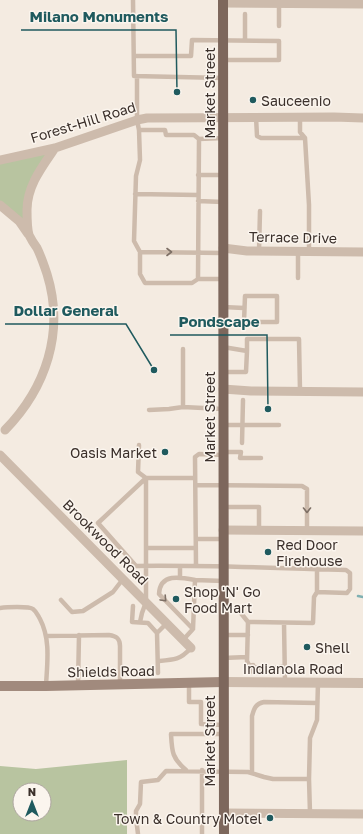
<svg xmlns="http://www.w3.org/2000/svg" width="363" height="834" viewBox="0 0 363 834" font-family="'Golos Text',sans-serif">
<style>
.green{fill:#b8c4a0;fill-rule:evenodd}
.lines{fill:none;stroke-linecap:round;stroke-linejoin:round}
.stream{stroke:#7fb0b2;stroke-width:2.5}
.service{stroke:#cdbbac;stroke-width:4.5}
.minor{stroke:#cdbbac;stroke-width:9}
.tertiary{stroke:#cdbbac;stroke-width:10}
.secondary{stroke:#a18a7d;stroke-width:10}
.primary{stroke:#7d675c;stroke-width:10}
.oneway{stroke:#7d6f65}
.poi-dot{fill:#1f5a5e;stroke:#fbf5ee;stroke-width:1.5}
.labels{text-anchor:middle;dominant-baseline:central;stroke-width:3;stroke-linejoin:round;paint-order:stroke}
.street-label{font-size:14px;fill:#3b302b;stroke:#fbf5ee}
.poi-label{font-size:14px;fill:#3b302b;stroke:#fbf5ee;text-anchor:start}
.leader{fill:none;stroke:#1f5a5e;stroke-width:1.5}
.callout-dot{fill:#1f5a5e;stroke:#fbf5ee;stroke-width:1.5}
.callout-label{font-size:15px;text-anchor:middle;font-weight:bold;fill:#1f5a5e;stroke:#fbf5ee;stroke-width:3;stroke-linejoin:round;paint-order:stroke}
</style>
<rect width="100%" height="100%" fill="#f4ebe1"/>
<!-- green -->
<path class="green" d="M 55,148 L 33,181 L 29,235 L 0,205 L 0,160 Z
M 127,760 L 127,834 L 0,834 L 0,766 L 36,769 ZM 20,790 L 44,790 L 44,814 L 20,814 Z"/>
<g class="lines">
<!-- stream -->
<path class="stream" d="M 358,596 L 363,597"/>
<!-- service -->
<path class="service" d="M 133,0 L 134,76 L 223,78
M 279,4 L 279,26
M 245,14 L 245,40
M 134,56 L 191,56 L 192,40 L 279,41 L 279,60 L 224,60
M 137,76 L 137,120 L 139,130 L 140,160 L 136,176 L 134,241 L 140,252 L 140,274 L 145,283 L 192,283 L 198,279
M 256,117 L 257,136 L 261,138 L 305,138
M 300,117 L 300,132 L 305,138 L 309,205 L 309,252
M 139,130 L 165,130 L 166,135 L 194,135 L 199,139
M 223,138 L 199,139 L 198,279 L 223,279
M 198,175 L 223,175
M 135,194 L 198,195
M 198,201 L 223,202
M 259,251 L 260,211
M 298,251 L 298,278
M 140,252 L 223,253
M 245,296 L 277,296 L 277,322 L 244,322 Z
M 223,307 L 244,308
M 223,347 L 247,351 L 246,372 L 223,372
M 183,349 L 183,407 L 223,409
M 247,351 L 247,339 L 299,339 L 300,391
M 149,410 L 169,409 L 183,407
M 223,425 L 279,425
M 242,443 L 243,400
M 139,445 L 138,472 L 146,478 L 195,478
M 223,452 L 241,452 L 240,458 L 261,458
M 146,478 L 98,523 L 136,566 C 206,565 276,568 346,570 L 350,573 L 350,589 L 347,593 L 317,592 L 314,597 L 313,623 L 248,622 L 247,661 L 249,665 C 254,665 255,668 259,668 C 267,670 276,668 284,666
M 196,485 L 302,486 L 307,489 L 307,531
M 223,507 L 259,507 L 259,531
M 196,539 L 223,539
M 146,548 L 196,548
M 180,566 L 180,578
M 196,566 L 195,457 L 199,454 L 223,455
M 317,592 L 317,569
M 61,600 L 72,612 L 83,611 L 113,592 L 123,579
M 133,606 L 132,622 L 148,623 L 157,633
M 0,608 C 6,607 29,606 33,609 C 37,612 38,616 40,619 C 51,640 47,664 46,686
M 224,608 L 240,612 L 248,622
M 140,622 L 142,613 L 146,602 L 146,478
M 284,623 L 285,682
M 193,629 L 159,594 C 160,573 180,577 195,580
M 223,635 L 248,635
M 46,636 L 109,635 C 117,636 120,639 120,646 L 120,685
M 183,640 L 193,629 L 195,580 L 224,581
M 223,658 L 247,657
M 158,661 C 174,660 180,660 191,648
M 253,665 L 253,672
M 158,673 L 157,633 L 167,623
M 189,683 L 189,702 L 201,702 L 201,724 L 223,725
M 78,685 L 79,635
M 186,770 C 172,758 172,752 171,734 L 223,734
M 202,770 L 202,834
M 252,773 L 252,716 C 254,709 255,704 264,702 L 317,703
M 309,779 L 310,738 L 317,720 L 318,682
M 138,834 L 136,818 L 136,811 L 140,804 L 141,782 L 158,780 L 166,771 L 248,772 L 264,777 L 273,779 L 309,779 L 310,813"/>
<!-- minor -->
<path class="minor" d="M 223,3 L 363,4
M 0,160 L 55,148 L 137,120 L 147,118 L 334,117 L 363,118
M 0,205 L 19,221 L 28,234
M 223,248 L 247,251 L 363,252
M 223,389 L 251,391 L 363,392
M 5,430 C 46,388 65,332 47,274 C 44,265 41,256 37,248 C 34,244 31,239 29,235 C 27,228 27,218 27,210 C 27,186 42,167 55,148
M 0,455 L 191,648
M 223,530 L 363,531
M 224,813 L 363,814"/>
<!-- tertiary -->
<path class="tertiary" d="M 223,682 L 363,683"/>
<!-- secondary -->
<path class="secondary" d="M 0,686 L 46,686 L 223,682"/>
<!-- primary -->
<path class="primary" d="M 223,0 L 224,834"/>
</g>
<!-- one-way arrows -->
<defs><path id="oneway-chevron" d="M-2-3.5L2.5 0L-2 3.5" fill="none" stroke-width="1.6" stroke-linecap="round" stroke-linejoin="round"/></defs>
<g class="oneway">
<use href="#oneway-chevron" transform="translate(169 252)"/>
<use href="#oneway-chevron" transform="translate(307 510) rotate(90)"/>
<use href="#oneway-chevron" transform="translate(164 599) rotate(47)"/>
</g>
<!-- markers -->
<g class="poi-dot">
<circle cx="253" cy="100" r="4"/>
<circle cx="165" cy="452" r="4"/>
<circle cx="268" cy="552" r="4"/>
<circle cx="176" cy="599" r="4"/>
<circle cx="307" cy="647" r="4"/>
<circle cx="270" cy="818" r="4"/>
</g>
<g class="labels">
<!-- street labels -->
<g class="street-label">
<text transform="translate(209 93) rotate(-90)">Market Street</text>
<text transform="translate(83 122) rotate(-17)">Forest-Hill Road</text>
<text transform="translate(293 237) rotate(1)">Terrace Drive</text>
<text transform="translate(209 417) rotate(-90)">Market Street</text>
<text transform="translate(106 542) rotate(45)">Brookwood Road</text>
<text x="293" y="668">Indianola Road</text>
<text transform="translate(111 671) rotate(-1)">Shields Road</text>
<text transform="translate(209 741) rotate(-90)">Market Street</text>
</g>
<!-- poi labels -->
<g class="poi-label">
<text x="261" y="100">Sauceenio</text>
<text x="157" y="452" text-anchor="end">Oasis Market</text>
<text x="276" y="544">Red Door<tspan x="276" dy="16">Firehouse</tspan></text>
<text x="184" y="591">Shop 'N' Go<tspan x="184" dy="16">Food Mart</tspan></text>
<text x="315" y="647">Shell</text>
<text x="262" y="818" text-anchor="end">Town &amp; Country Motel</text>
</g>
</g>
<!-- callouts -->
<path class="leader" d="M177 92L176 30H21M154 370L126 324H5M268 409L267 335H170"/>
<g class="callout-dot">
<circle cx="177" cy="92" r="4"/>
<circle cx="154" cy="370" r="4"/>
<circle cx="268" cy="409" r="4"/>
</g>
<g class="callout-label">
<text x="99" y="22">Milano Monuments</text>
<text x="66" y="316">Dollar General</text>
<text x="219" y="327">Pondscape</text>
</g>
<!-- north arrow -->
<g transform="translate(32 802)"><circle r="19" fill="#fbf5ee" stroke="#aea6a0"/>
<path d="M0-3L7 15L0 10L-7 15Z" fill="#1f5a5e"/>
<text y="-6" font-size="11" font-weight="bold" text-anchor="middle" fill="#3b302b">N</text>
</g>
</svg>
